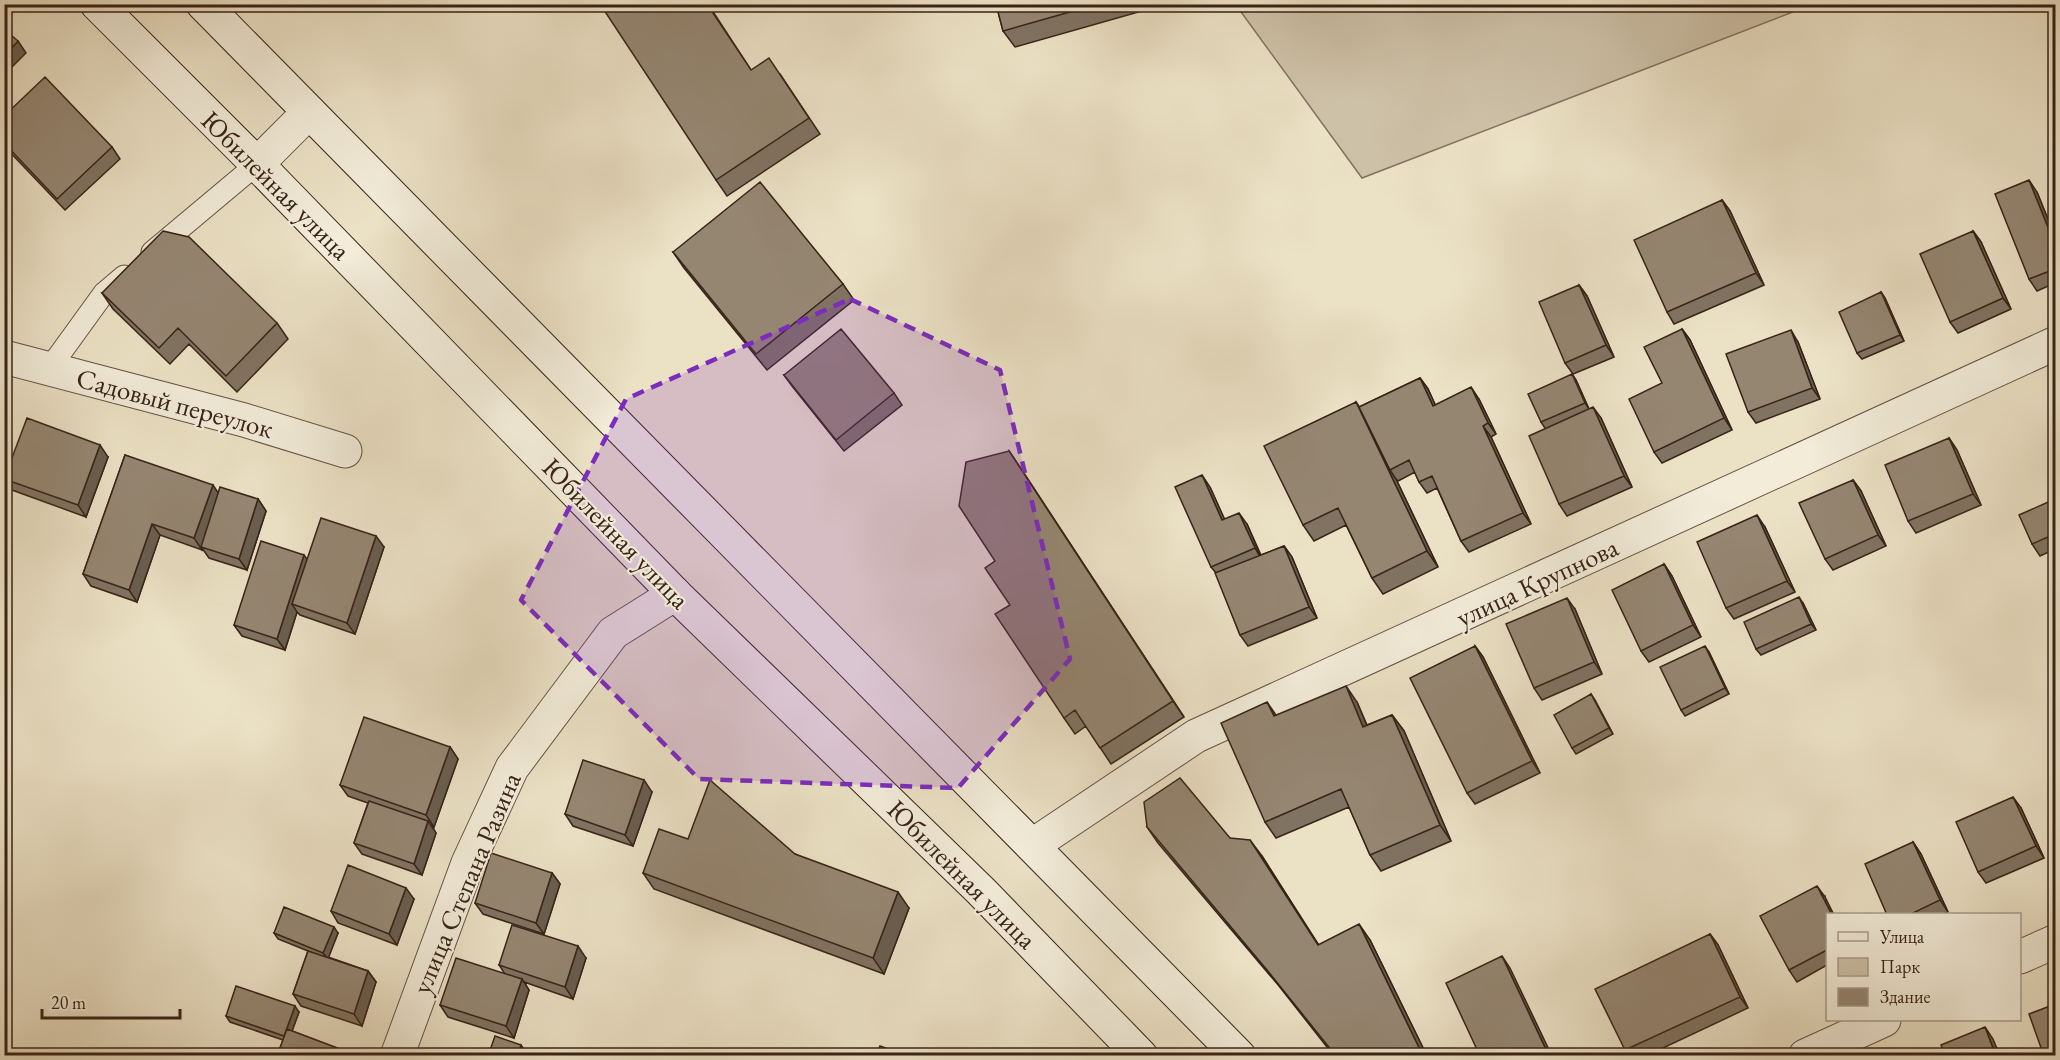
<svg xmlns="http://www.w3.org/2000/svg" width="2060" height="1060" viewBox="0 0 2060 1060" font-family="'EB Garamond',serif">
<style>
.green{fill:#cdc1a8;stroke:#827260;stroke-width:1.5}
.lines{fill:none;stroke-linecap:round;stroke-linejoin:round}
.service-casing{stroke:#655243;stroke-width:23}
.minor-casing{stroke:#655243;stroke-width:35}
.tertiary-casing{stroke:#655243;stroke-width:35}
.secondary-casing{stroke:#382318;stroke-width:35}
.service{stroke:#f2ecd9;stroke-width:21}
.minor{stroke:#f2ecd9;stroke-width:33}
.tertiary{stroke:#f2ecd9;stroke-width:33}
.secondary{stroke:#f2ecd9;stroke-width:33}
.wall{fill:#807362;stroke:#382318;stroke-width:1.5}
.shaded-wall{fill:#685e50;stroke:#382318;stroke-width:1.5}
.building{fill:#958672;stroke:#382318;stroke-width:1.5}
.marked{fill:#7b2cbf;fill-opacity:0.2;stroke:#7b2cbf;stroke-width:4.5;stroke-dasharray:12 8;stroke-linejoin:round}
.labels{text-anchor:middle;dominant-baseline:central;stroke-width:4.5;stroke-linejoin:round;paint-order:stroke}
.street-label{font-size:27px;fill:#382318;stroke:#f2ecd9}
</style>
<rect width="100%" height="100%" fill="#ebe1c5"/>
<filter id="stains"><feTurbulence type="fractalNoise" baseFrequency=".00333" numOctaves="4"/><feColorMatrix values="0 0 0 0 .2 0 0 0 0 .09 0 0 0 0 .02 0 0 0 .5 -.17"/></filter>
<radialGradient id="worn" r=".72"><stop offset=".6" stop-color="#630" stop-opacity="0"/><stop offset="1" stop-color="#630" stop-opacity=".3"/></radialGradient>
<!-- green -->
<path class="green" d="M 1236,5 L 1811,5 L 1362,178 Z"/>
<g class="lines">
<!-- service casing -->
<g class="service-casing">
<path id="service" d="M 152,252 L 257,164
M 49,369 L 104,293 L 124,276"/>
</g>
<!-- minor casing -->
<g class="minor-casing">
<path id="minor" d="M 4,357 L 244,420 L 345,451
M 1033,845 L 1196,736 L 2056,343
M 2020,957 L 2056,941
M 397,1056 L 468,863 L 512,768 L 613,633 L 675,594
M 1805,1056 L 1884,1020"/>
</g>
<!-- tertiary casing -->
<g class="tertiary-casing">
<path id="tertiary" d="M 257,164 L 309,112"/>
</g>
<!-- secondary casing -->
<g class="secondary-casing">
<path id="secondary" d="M 97,4 L 257,164 L 675,594 L 981,891 L 1141,1056
M 203,4 L 1239,1056"/>
</g>
<!-- service -->
<use href="#service" class="service"/>
<!-- minor -->
<use href="#minor" class="minor"/>
<!-- tertiary -->
<use href="#tertiary" class="tertiary"/>
<!-- secondary -->
<use href="#secondary" class="secondary"/>
</g>
<!-- wall -->
<path class="wall" d="M 708,4 L 751,70 L 780,74 L 820,134 L 727,196 L 716,180 Z
M 996,4 L 1147,4 L 1149,9 L 1015,47 L 1003,31 Z
M 4,116 L 112,147 L 120,159 L 65,210 L 4,146 Z
M 2037,192 L 2055,237 L 2055,283 L 2037,291 L 2029,279 Z
M 1722,200 L 1730,211 L 1764,285 L 1674,324 L 1667,312 Z
M 1973,231 L 1981,242 L 2011,309 L 1958,333 L 1950,322 Z
M 673,252 L 843,284 L 854,300 L 767,370 L 684,268 Z
M 1579,285 L 1587,296 L 1614,357 L 1573,374 L 1565,363 Z
M 1881,292 L 1885,298 L 1904,341 L 1862,359 L 1857,353 Z
M 102,293 L 277,323 L 288,339 L 237,392 L 189,344 L 170,364 L 113,309 Z
M 1682,329 L 1690,340 L 1732,430 L 1662,463 L 1654,452 L 1662,383 Z
M 1798,342 L 1820,399 L 1756,423 L 1748,412 Z
M 1572,374 L 1576,380 L 1589,409 L 1601,418 L 1632,487 L 1567,516 L 1559,504 L 1545,428 L 1541,422 Z
M 784,375 L 894,393 L 902,405 L 844,451 L 792,386 Z
M 1420,378 L 1428,389 L 1435,405 L 1479,399 L 1496,434 L 1491,437 L 1531,524 L 1469,552 L 1461,541 L 1437,488 L 1427,493 L 1419,482 L 1415,472 L 1398,481 L 1396,479 L 1438,567 L 1383,594 L 1372,578 L 1346,525 L 1314,541 L 1303,525 L 1356,402 L 1359,407 Z
M 1949,438 L 1957,450 L 1981,505 L 1916,533 L 1908,521 Z
M 1009,451 L 1184,717 L 1111,764 L 1086,726 L 1075,734 L 1064,718 L 1010,605 L 995,561 Z
M 125,455 L 218,493 L 258,499 L 266,511 L 247,570 L 209,558 L 202,548 L 202,550 L 160,535 L 137,602 L 91,586 L 83,574 Z
M 108,457 L 86,517 L 12,490 L 4,479 Z
M 1853,480 L 1861,491 L 1886,546 L 1833,570 L 1825,559 Z
M 1210,487 L 1224,519 L 1247,524 L 1261,555 L 1284,546 L 1292,557 L 1317,618 L 1248,646 L 1240,635 L 1216,573 L 1211,567 Z
M 2055,499 L 2055,549 L 2040,556 L 2032,544 Z
M 1765,527 L 1795,592 L 1734,619 L 1726,608 Z
M 384,547 L 355,634 L 300,615 L 297,612 L 285,650 L 242,636 L 234,625 L 307,559 Z
M 1664,564 L 1672,576 L 1701,637 L 1649,662 L 1641,651 Z
M 1803,603 L 1816,630 L 1761,655 L 1756,649 Z
M 1575,609 L 1602,674 L 1542,700 L 1534,688 Z
M 1475,646 L 1483,657 L 1540,773 L 1475,804 L 1467,793 Z
M 1709,652 L 1729,694 L 1685,716 L 1681,710 Z
M 1591,694 L 1613,734 L 1576,754 L 1572,748 Z
M 1357,702 L 1367,725 L 1392,715 L 1404,731 L 1451,841 L 1381,871 L 1370,855 L 1349,807 L 1276,838 L 1265,822 L 1276,715 Z
M 450,747 L 458,759 L 434,827 L 432,826 L 436,833 L 422,875 L 362,854 L 354,843 L 368,803 L 348,796 L 340,785 Z
M 652,792 L 633,846 L 573,826 L 565,814 Z
M 2021,808 L 2044,858 L 1986,883 L 1978,872 Z
M 1147,827 L 1230,838 L 1262,856 L 1318,945 L 1370,940 L 1427,1056 L 1334,1056 L 1279,986 L 1158,843 Z
M 688,839 L 795,854 L 909,908 L 884,974 L 654,889 L 643,873 Z
M 1913,842 L 1921,854 L 1948,912 L 1942,915 L 1887,915 Z
M 552,873 L 560,884 L 544,934 L 483,914 L 475,903 Z
M 1825,897 L 1827,915 L 1827,965 L 1797,982 L 1789,970 Z
M 414,899 L 397,945 L 338,923 L 331,911 Z
M 274,933 L 338,933 L 328,957 L 368,971 L 376,982 L 362,1026 L 301,1006 L 293,994 L 308,951 L 278,939 Z
M 1710,934 L 1718,945 L 1748,1008 L 1646,1056 L 1628,1056 L 1625,1050 Z
M 586,958 L 573,999 L 524,982 L 529,990 L 514,1038 L 448,1017 L 440,1005 L 505,974 L 499,965 Z
M 299,1012 L 292,1031 L 353,1054 L 354,1056 L 277,1056 L 283,1040 L 230,1022 L 226,1016 Z"/>
<!-- shaded-wall -->
<path class="shaded-wall" d="M 18,41 L 26,53 L 4,75 L 4,56 Z
M 2029,180 L 2037,192 L 2055,237 L 2055,245 Z
M 1722,200 L 1730,211 L 1764,285 L 1756,273 Z
M 1973,231 L 1981,242 L 2011,309 L 2003,298 Z
M 1579,285 L 1587,296 L 1614,357 L 1606,345 Z
M 1881,292 L 1885,298 L 1904,341 L 1900,335 Z
M 1682,329 L 1690,340 L 1732,430 L 1724,418 Z
M 1791,330 L 1798,342 L 1820,399 L 1812,388 Z
M 1572,374 L 1576,380 L 1589,409 L 1585,403 Z
M 1420,378 L 1428,389 L 1441,417 L 1433,406 Z
M 1471,387 L 1479,399 L 1496,434 L 1488,423 Z
M 1356,402 L 1367,418 L 1390,470 L 1396,479 L 1438,567 L 1427,551 Z
M 1593,407 L 1601,418 L 1632,487 L 1624,476 Z
M 1483,426 L 1491,437 L 1531,524 L 1523,513 Z
M 1949,438 L 1957,450 L 1981,505 L 1973,494 Z
M 100,445 L 108,457 L 86,517 L 78,505 Z
M 1009,451 L 1020,467 L 1184,717 L 1173,701 Z
M 1202,475 L 1210,487 L 1230,531 L 1222,520 Z
M 1853,480 L 1861,491 L 1886,546 L 1878,535 Z
M 4,481 L 7,484 L 4,491 Z
M 213,485 L 221,497 L 202,550 L 194,538 Z
M 258,499 L 266,511 L 247,570 L 239,559 Z
M 1239,513 L 1247,524 L 1262,560 L 1255,548 Z
M 1757,515 L 1765,527 L 1795,592 L 1787,581 Z
M 152,524 L 160,535 L 137,602 L 129,590 Z
M 376,536 L 384,547 L 355,634 L 347,623 Z
M 1284,546 L 1292,557 L 1317,618 L 1309,607 Z
M 304,555 L 312,566 L 292,604 L 297,612 L 285,650 L 277,639 Z
M 1664,564 L 1672,576 L 1701,637 L 1693,625 Z
M 1799,597 L 1803,603 L 1816,630 L 1811,624 Z
M 1567,598 L 1575,609 L 1602,674 L 1594,662 Z
M 1475,646 L 1483,657 L 1540,773 L 1532,761 Z
M 1705,646 L 1709,652 L 1729,694 L 1725,688 Z
M 1346,686 L 1357,702 L 1374,743 L 1363,727 Z
M 1591,694 L 1595,700 L 1613,734 L 1609,728 Z
M 1267,702 L 1278,718 L 1274,716 Z
M 1392,715 L 1404,731 L 1451,841 L 1440,825 Z
M 450,747 L 458,759 L 434,827 L 426,815 Z
M 644,780 L 652,792 L 633,846 L 625,835 Z
M 2013,797 L 2021,808 L 2044,858 L 2036,846 Z
M 428,821 L 436,833 L 422,875 L 414,864 Z
M 1250,840 L 1262,856 L 1329,961 L 1318,945 Z
M 1913,842 L 1921,854 L 1948,912 L 1940,900 Z
M 552,873 L 560,884 L 544,934 L 536,923 Z
M 1817,886 L 1825,897 L 1834,915 L 1832,915 Z
M 406,888 L 414,899 L 397,945 L 389,934 Z
M 898,892 L 909,908 L 884,974 L 873,958 Z
M 1359,924 L 1370,940 L 1427,1056 L 1423,1056 Z
M 334,927 L 338,933 L 328,959 L 323,953 Z
M 1710,934 L 1718,945 L 1748,1008 L 1740,997 Z
M 578,946 L 586,958 L 573,999 L 565,987 Z
M 1502,956 L 1510,968 L 1552,1056 L 1549,1056 Z
M 368,971 L 376,982 L 362,1026 L 354,1014 Z
M 522,979 L 529,990 L 514,1038 L 506,1026 Z
M 295,1006 L 299,1012 L 288,1042 L 284,1036 Z
M 1985,1027 L 1993,1039 L 2000,1056 L 1996,1056 Z
M 521,1045 L 525,1051 L 524,1056 L 518,1056 Z"/>
<!-- building -->
<path class="building" d="M 600,4 L 707,4 L 751,70 L 769,58 L 809,118 L 716,180 Z
M 996,4 L 1098,4 L 1003,31 Z
M 4,29 L 18,41 L 4,56 Z
M 45,77 L 112,147 L 57,199 L 4,143 L 4,116 Z
M 2029,180 L 2055,245 L 2055,269 L 2029,279 L 1995,194 Z
M 760,182 L 843,284 L 756,354 L 673,252 Z
M 1722,200 L 1756,273 L 1667,312 L 1634,240 Z
M 163,231 L 189,237 L 277,323 L 226,376 L 178,328 L 159,348 L 102,293 Z
M 1973,231 L 2003,298 L 1950,322 L 1920,254 Z
M 1579,285 L 1606,345 L 1565,363 L 1539,302 Z
M 1881,292 L 1900,335 L 1857,353 L 1839,312 Z
M 841,329 L 894,393 L 836,440 L 784,375 Z
M 1682,329 L 1724,418 L 1654,452 L 1629,399 L 1662,383 L 1644,347 Z
M 1791,330 L 1812,388 L 1748,412 L 1726,354 Z
M 1572,374 L 1585,403 L 1541,422 L 1528,394 Z
M 1420,378 L 1433,406 L 1471,387 L 1488,423 L 1483,426 L 1523,513 L 1461,541 L 1432,476 L 1419,482 L 1409,460 L 1390,470 L 1359,407 Z
M 1356,402 L 1427,551 L 1372,578 L 1338,508 L 1303,525 L 1264,446 Z
M 1593,407 L 1624,476 L 1559,504 L 1529,436 Z
M 27,418 L 100,445 L 78,505 L 4,479 Z
M 1949,438 L 1973,494 L 1908,521 L 1885,465 Z
M 1009,451 L 1173,701 L 1100,748 L 1075,710 L 1064,718 L 995,614 L 1010,605 L 985,568 L 995,561 L 959,506 L 966,462 Z
M 125,455 L 213,485 L 194,538 L 152,524 L 129,590 L 83,574 Z
M 1202,475 L 1222,520 L 1239,513 L 1255,548 L 1211,567 L 1175,487 Z
M 1853,480 L 1878,535 L 1825,559 L 1799,503 Z
M 220,487 L 258,499 L 239,559 L 201,547 Z
M 2055,499 L 2055,534 L 2032,544 L 2019,515 Z
M 1757,515 L 1787,581 L 1726,608 L 1697,542 Z
M 321,518 L 376,536 L 347,623 L 292,604 Z
M 261,541 L 304,555 L 277,639 L 234,625 Z
M 1284,546 L 1309,607 L 1240,635 L 1215,573 Z
M 1664,564 L 1693,625 L 1641,651 L 1612,590 Z
M 1799,597 L 1811,624 L 1756,649 L 1744,622 Z
M 1567,598 L 1594,662 L 1534,688 L 1506,624 Z
M 1475,646 L 1532,761 L 1467,793 L 1410,678 Z
M 1705,646 L 1725,688 L 1681,710 L 1660,667 Z
M 1346,686 L 1363,727 L 1392,715 L 1440,825 L 1370,855 L 1341,789 L 1265,822 L 1221,723 L 1267,702 L 1274,716 Z
M 1591,694 L 1609,728 L 1572,748 L 1554,715 Z
M 364,717 L 450,747 L 426,815 L 340,785 Z
M 583,760 L 644,780 L 625,835 L 565,814 Z
M 1180,778 L 1230,838 L 1250,840 L 1318,945 L 1359,924 L 1423,1056 L 1336,1056 L 1267,970 L 1147,827 L 1144,802 Z
M 710,780 L 795,854 L 898,892 L 873,958 L 643,873 L 659,829 L 688,839 Z
M 2013,797 L 2036,846 L 1978,872 L 1956,822 Z
M 369,801 L 428,821 L 414,864 L 354,843 Z
M 1913,842 L 1940,900 L 1909,915 L 1887,915 L 1865,864 Z
M 491,853 L 552,873 L 536,923 L 475,903 Z
M 348,865 L 406,888 L 389,934 L 331,911 Z
M 1817,886 L 1832,915 L 1827,915 L 1827,950 L 1789,970 L 1760,916 Z
M 284,907 L 334,927 L 323,953 L 274,933 Z
M 512,925 L 578,946 L 565,987 L 499,965 Z
M 1710,934 L 1740,997 L 1625,1050 L 1595,989 Z
M 308,951 L 368,971 L 354,1014 L 293,994 Z
M 1502,956 L 1549,1056 L 1480,1056 L 1446,983 Z
M 456,958 L 522,979 L 506,1026 L 440,1005 Z
M 236,986 L 295,1006 L 284,1036 L 226,1016 Z
M 2055,1004 L 2055,1056 L 2044,1056 L 2029,1014 Z
M 1985,1027 L 1996,1056 L 1945,1056 L 1941,1045 Z
M 287,1029 L 353,1054 L 352,1056 L 277,1056 Z
M 495,1036 L 521,1045 L 518,1056 L 488,1056 Z
M 880,1046 L 908,1056 L 876,1056 Z"/>
<!-- marked area -->
<path class="marked" d="M 850,299 L 1000,370 L 1070,659 L 958,788 L 699,779 L 521,600 L 626,399 Z"/>
<g class="labels">
<!-- street labels -->
<g class="street-label">
<text transform="translate(276 185) rotate(45)">Юбилейная улица</text>
<text transform="translate(175 403) rotate(15)">Садовый переулок</text>
<text transform="translate(616 533) rotate(46)">Юбилейная улица</text>
<text transform="translate(1537 582) rotate(-25)">улица Крупнова</text>
<text transform="translate(962 874) rotate(45)">Юбилейная улица</text>
<text transform="translate(466 883) rotate(-67)">улица Степана Разина</text>
</g>
</g>
<!-- margin -->
<rect width="2060" height="1060" fill="none" stroke="#ebe1c5" stroke-width="24"/>
<rect x="6" y="6" width="2048" height="1048" fill="none" stroke="#382318" stroke-width="3"/>
<rect x="12" y="12" width="2036" height="1036" fill="none" stroke="#382318" stroke-width="1.5"/>
<!-- legend -->
<rect x="1826" y="913" width="195" height="108" fill="#f2ecd9" stroke="#a89c8c" stroke-width="1.5"/>
<rect x="1838" y="932" width="30" height="9" fill="#f2ecd9" stroke="#a89c8c" stroke-width="1.5"/>
<text x="1880" y="943" font-size="18" fill="#382318">Улица</text>
<rect x="1838" y="958" width="30" height="18" fill="#cdc1a8" stroke="#a89c8c" stroke-width="1.5"/>
<text x="1880" y="973" font-size="18" fill="#382318">Парк</text>
<rect x="1838" y="988" width="30" height="18" fill="#958672" stroke="#a89c8c" stroke-width="1.5"/>
<text x="1880" y="1003" font-size="18" fill="#382318">Здание</text>
<!-- scale -->
<path d="M42 1009v9h138v-9" fill="none" stroke="#382318" stroke-width="3"/>
<text x="51" y="1009" font-size="18" fill="#382318" stroke="#f2ecd9" stroke-width="4.5" paint-order="stroke">20 m</text>
<rect width="100%" height="100%" filter="url(#stains)"/>
<rect width="100%" height="100%" fill="url(#worn)"/>
</svg>
